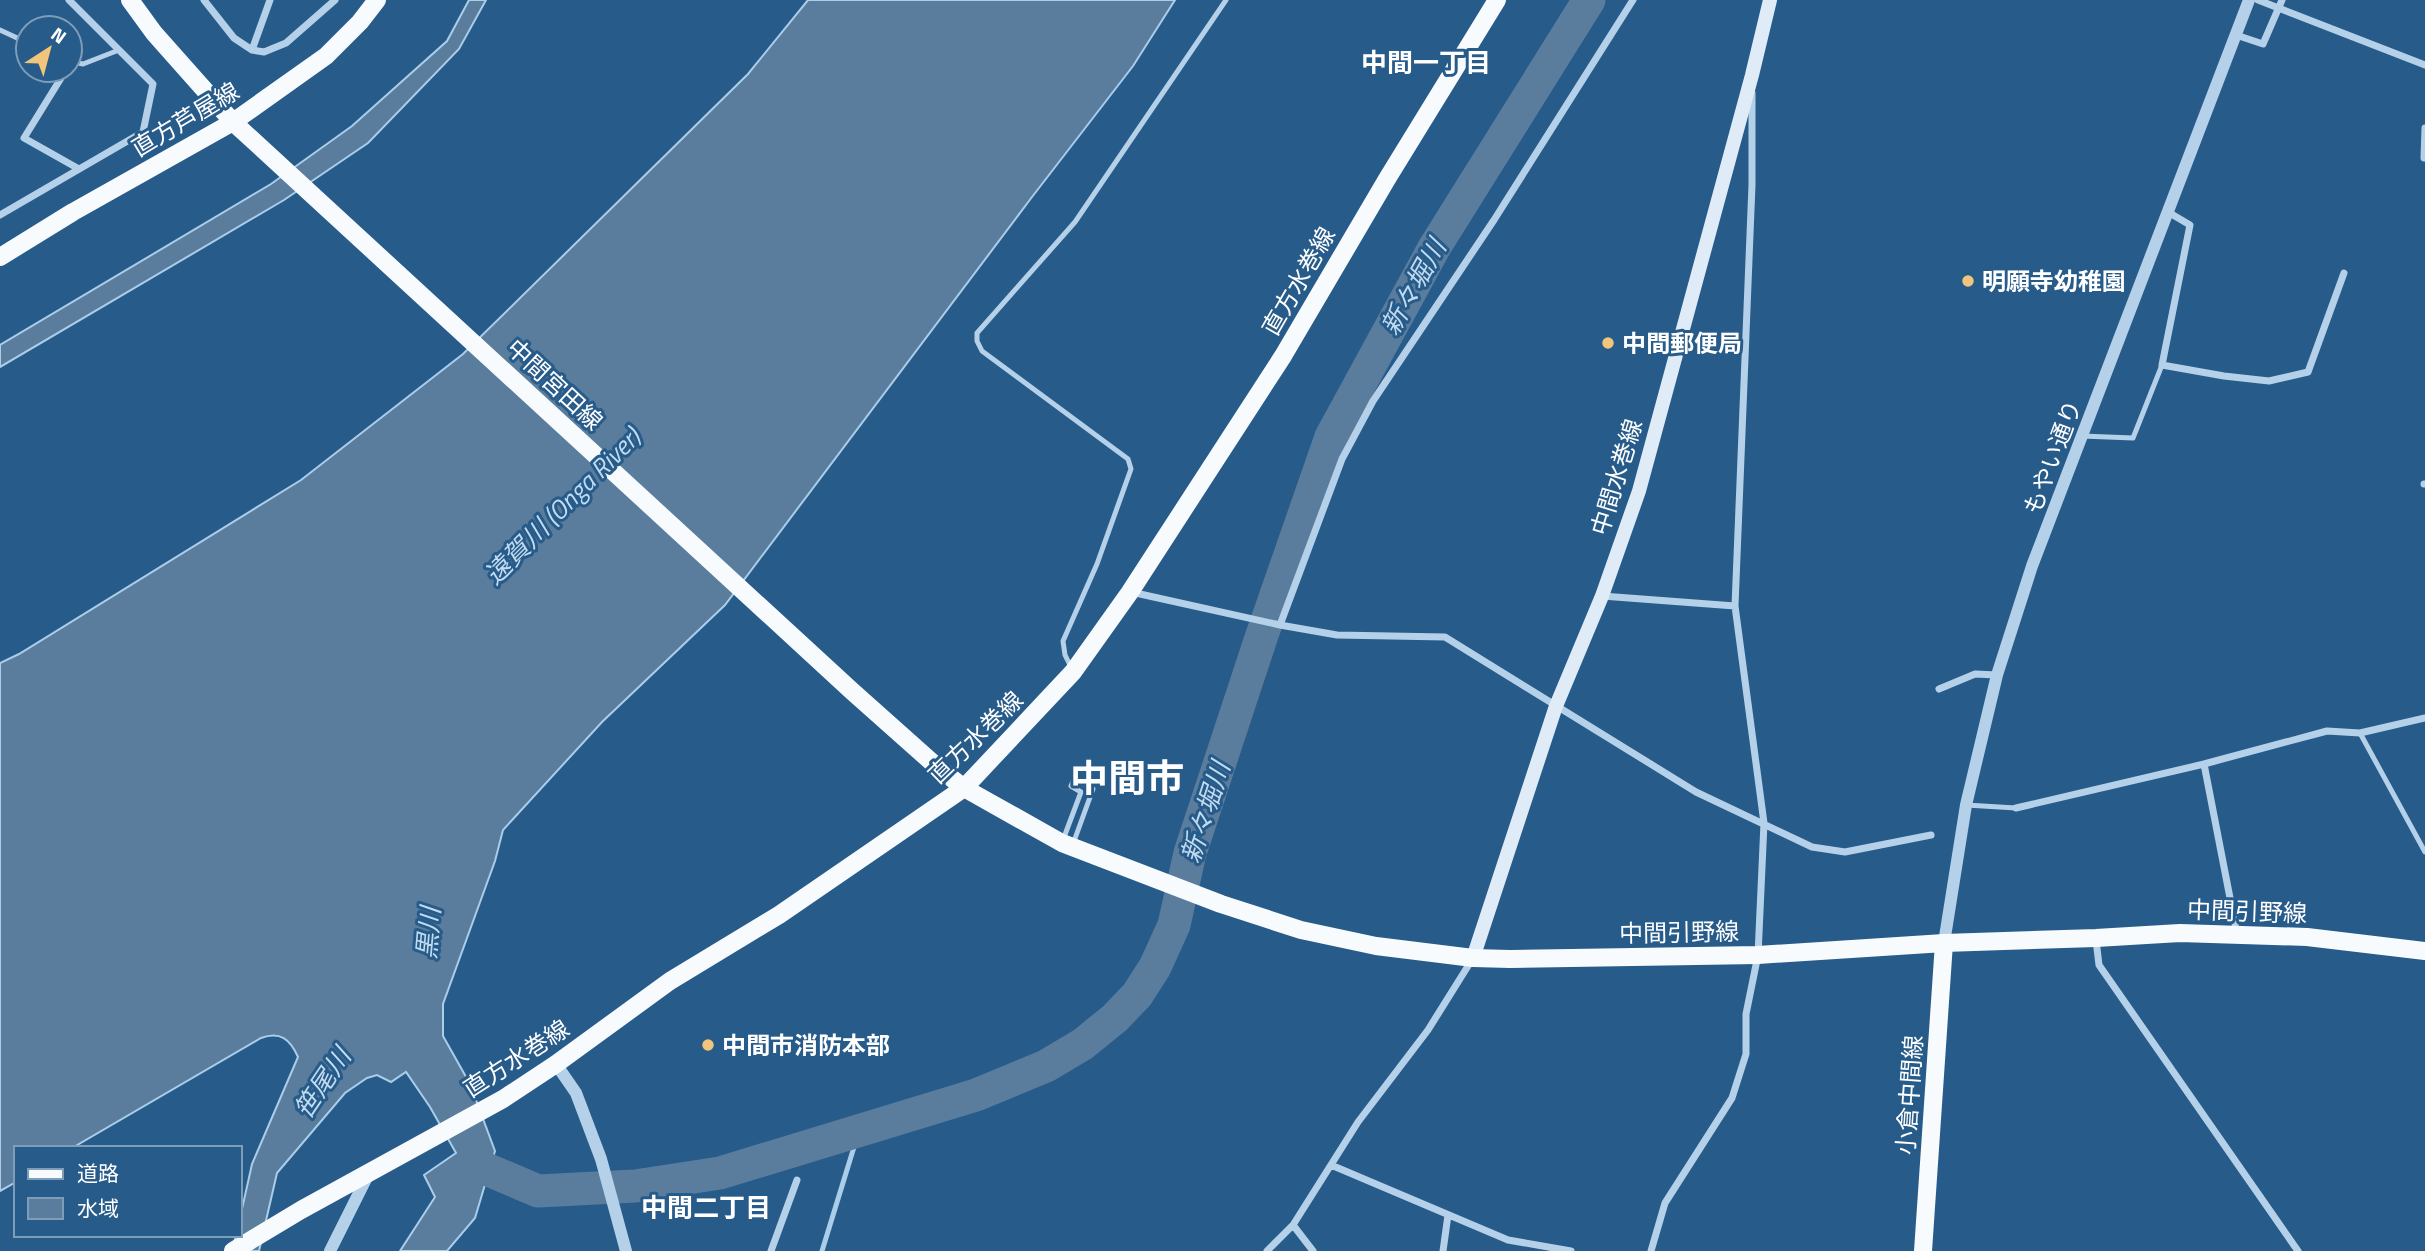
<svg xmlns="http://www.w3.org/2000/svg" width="2425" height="1251" viewBox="0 0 2425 1251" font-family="'Titillium Web','Noto Sans JP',sans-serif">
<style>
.water{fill:#5b7d9d;stroke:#aacdea;stroke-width:2}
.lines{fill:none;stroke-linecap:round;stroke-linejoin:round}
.stream{stroke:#aacdea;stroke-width:5}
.river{stroke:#5b7d9d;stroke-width:33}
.service{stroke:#b5d1e9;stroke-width:5}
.minor{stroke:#b5d1e9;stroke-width:7}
.tertiary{stroke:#b5d1e9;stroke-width:12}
.secondary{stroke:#dfecf8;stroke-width:14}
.primary{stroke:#f8fbfe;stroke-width:18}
.poi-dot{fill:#f1c57b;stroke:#275b8a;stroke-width:2.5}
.labels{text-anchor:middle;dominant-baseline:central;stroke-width:6;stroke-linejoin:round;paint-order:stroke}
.street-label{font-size:24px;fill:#fff;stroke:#275b8a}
.poi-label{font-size:24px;font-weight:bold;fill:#fff;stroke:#275b8a;text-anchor:start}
.neighbourhood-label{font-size:26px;font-weight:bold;fill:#fff;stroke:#275b8a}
.water-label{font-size:26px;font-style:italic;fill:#c1dbf0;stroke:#275b8a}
.town-label{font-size:38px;font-weight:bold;fill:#fff;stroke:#275b8a}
</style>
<rect width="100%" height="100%" fill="#275b8a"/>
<!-- water -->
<path class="water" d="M 469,0 L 486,0 L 459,49 L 368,143 L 284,200 L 0,367 L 0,345 L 271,184 L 352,126 L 447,41 Z
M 808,0 L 1175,0 L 1133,66 L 1032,197 L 725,605 L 602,722 L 503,830 L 495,861 L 443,1004 L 443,1036 L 470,1084 L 495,1151 L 475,1218 L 447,1251 L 400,1251 L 435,1197 L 424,1175 L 456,1153 L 430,1107 L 406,1072 L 391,1082 L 377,1075 L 367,1078 L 345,1093 L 277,1173 L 259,1251 L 232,1251 L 236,1235 L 240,1235 L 240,1218 L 252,1164 L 298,1057 C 290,1039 280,1031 261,1038 L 72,1148 L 16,1148 L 16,1182 L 0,1191 L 0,663 L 19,654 L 301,480 L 463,354 L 748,74 Z"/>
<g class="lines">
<!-- stream -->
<path class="stream" d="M 822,1251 L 854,1147 L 854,1134"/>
<!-- river -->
<path class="river" d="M 479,1166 L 538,1191 L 635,1186 L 720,1173 L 976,1095 L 1046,1066 L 1083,1044 L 1115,1018 L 1137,995 L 1155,967 L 1174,925 L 1190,853 L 1262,635 L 1331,437 L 1434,248 L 1589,0"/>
<!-- service -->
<path class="service" d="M 0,30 L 28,43
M 70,61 L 83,64 L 119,50
M 2082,436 L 2133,438 L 2162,365
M 1071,667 L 1065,655 L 1063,641 L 1097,564 L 1131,469 L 1128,459 L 982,351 L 977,341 L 977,333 L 1075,222 L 1226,0
M 2360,733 L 2425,852
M 1966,805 L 2016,808
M 1063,840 L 1081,792 L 1071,786 L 1074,779 L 1093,789 L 1073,844"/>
<!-- minor -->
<path class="minor" d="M 204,0 L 234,38 L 252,50 L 264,52 L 286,43 L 335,0
M 2258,0 L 2425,65
M 2236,35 L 2263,44 L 2282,0
M 252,50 L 270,0
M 70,63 L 71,61
M 66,70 L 24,138 L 79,169
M 2424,158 L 2425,128
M 2168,212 L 2190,225 L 2162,365 L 2224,376 L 2269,381 L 2308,372 L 2344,273
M 0,215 L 143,132 L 153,84 L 69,0
M 2424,484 L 2425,484
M 1131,592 L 1280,625 L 1337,635 L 1445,637 L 1696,792 L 1812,847 L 1845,852 L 1931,835
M 1602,596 L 1735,606
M 1280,625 L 1342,459 L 1373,401 L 1494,220 L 1633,0
M 1939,689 L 1975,674 L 1997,675
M 2204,764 L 2237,934
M 2016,808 L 2204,764 L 2327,731 L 2360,733 L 2425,718
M 2096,940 L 2099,965 L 2298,1251
M 1331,1165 L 1508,1240 L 1571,1251
M 1293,1225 L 1313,1251
M 771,1251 L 797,1180
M 1267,1251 L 1293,1225 L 1358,1122 L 1428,1030 L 1473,958
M 1443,1251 L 1448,1215
M 1651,1251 L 1665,1203 L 1732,1098 L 1746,1054 L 1746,1014 L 1758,955 L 1764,823 L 1735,606 L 1752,185 L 1752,93"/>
<!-- tertiary -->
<path class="tertiary" d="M 1944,943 L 1966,805 L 1997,675 L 2032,566 L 2249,0
M 556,1064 L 576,1093 L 601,1159 L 626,1251
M 330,1251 L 369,1173"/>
<!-- secondary -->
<path class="secondary" d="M 1473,958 L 1556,706 L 1602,596 L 1639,491 L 1752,75 L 1770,0"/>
<!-- primary -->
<path class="primary" d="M 130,0 L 154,33 L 233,122 L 853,692 L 935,765 L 964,788 L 1062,843 L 1221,904 L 1301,930 L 1376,946 L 1473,958 L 1510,959 L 1758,955 L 1944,943 L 2096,938 L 2180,933 L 2307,937 L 2425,951
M 0,257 L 73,212 L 233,122 L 326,56 L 360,22 L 377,0
M 233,1251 L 301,1210 L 503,1099 L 556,1064 L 670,981 L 779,915 L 964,788 L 1073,672 L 1130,592 L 1283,356 L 1387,179 L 1497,0
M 1923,1251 L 1944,943"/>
</g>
<!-- markers -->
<g class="poi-dot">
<circle cx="1968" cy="281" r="7"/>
<circle cx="1608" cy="343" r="7"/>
<circle cx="708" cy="1045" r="7"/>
</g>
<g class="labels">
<!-- street labels -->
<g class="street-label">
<text transform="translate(185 119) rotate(-31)">直方芦屋線</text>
<text transform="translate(1298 281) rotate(-60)">直方水巻線</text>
<text transform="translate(555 384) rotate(43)">中間宮田線</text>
<text transform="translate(2052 457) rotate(-69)">もやい通り</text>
<text transform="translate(1616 477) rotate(-73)">中間水巻線</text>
<text transform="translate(975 737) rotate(-44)">直方水巻線</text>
<text transform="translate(2247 911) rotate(2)">中間引野線</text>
<text transform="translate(1679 932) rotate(-1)">中間引野線</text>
<text transform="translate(516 1058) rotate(-33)">直方水巻線</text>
<text transform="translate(1909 1095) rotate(-86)">小倉中間線</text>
</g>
<!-- poi labels -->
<g class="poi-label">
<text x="1982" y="281">明願寺幼稚園</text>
<text x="1622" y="343">中間郵便局</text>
<text x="722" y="1045">中間市消防本部</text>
</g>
<!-- neighbourhood labels -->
<g class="neighbourhood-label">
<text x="1426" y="62">中間一丁目</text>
<text x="706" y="1207">中間二丁目</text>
</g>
<!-- water labels -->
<g class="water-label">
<text transform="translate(1413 287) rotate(-61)">新々堀川</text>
<text transform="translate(562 506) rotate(-45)">遠賀川 (Onga River)</text>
<text transform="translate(1205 812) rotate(-72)">新々堀川</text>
<text transform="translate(428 933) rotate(-85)">黒川</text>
<text transform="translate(322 1083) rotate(-56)">笹尾川</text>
</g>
<!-- town labels -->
<g class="town-label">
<text x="1127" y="778">中間市</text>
</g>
</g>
<!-- legend -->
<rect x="14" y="1146" width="228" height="91" fill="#275b8a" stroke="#7d9db9" stroke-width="2"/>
<rect x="28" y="1169" width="35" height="10" fill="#f8fbfe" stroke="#7d9db9" stroke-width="2"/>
<text x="77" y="1181" font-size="21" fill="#ffffff">道路</text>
<rect x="28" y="1198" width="35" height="21" fill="#5b7d9d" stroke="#7d9db9" stroke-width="2"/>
<text x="77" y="1216" font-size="21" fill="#ffffff">水域</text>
<!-- north arrow -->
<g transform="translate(49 49) rotate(36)"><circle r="33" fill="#275b8a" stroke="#7d9db9" stroke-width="2"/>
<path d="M0-5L12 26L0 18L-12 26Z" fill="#f1c57b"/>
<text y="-10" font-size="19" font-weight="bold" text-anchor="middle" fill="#ffffff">N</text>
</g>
</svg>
